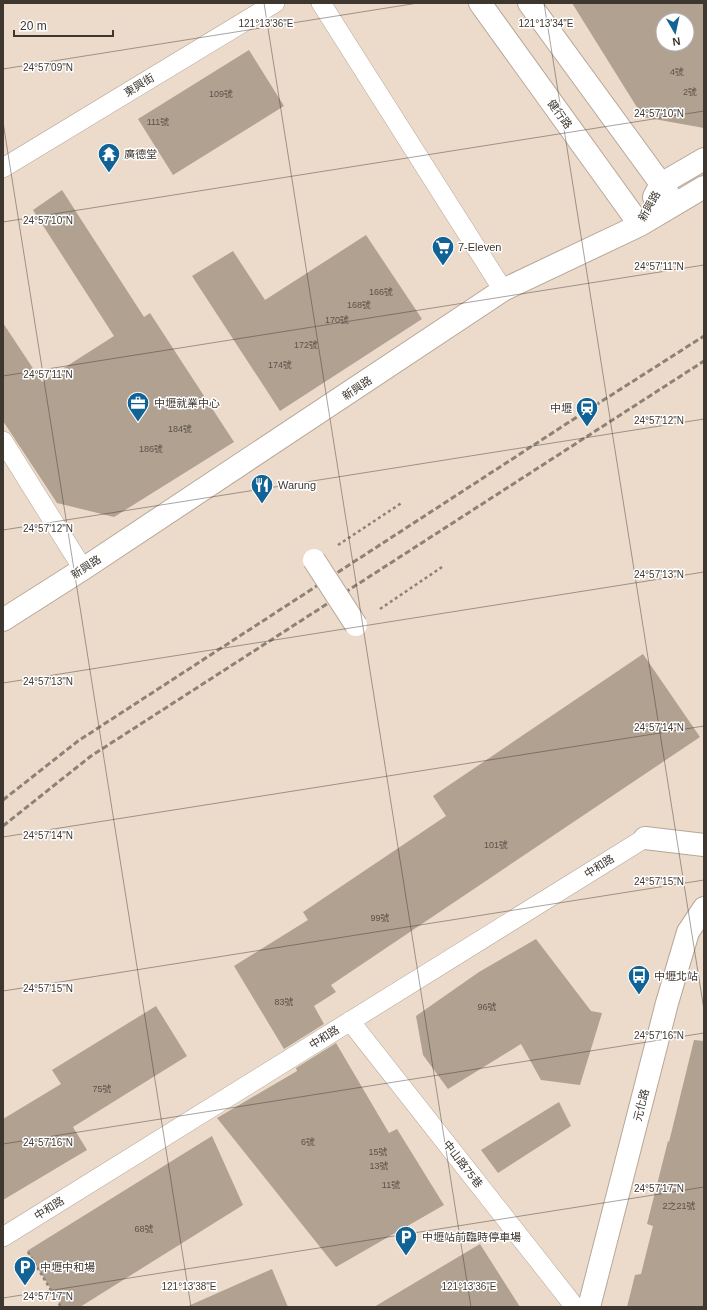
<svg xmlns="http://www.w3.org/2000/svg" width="707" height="1310" viewBox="0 0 707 1310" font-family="Helvetica,'Noto Sans TC',sans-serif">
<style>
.building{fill:#b1a191;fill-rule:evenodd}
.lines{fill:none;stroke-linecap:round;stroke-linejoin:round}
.service-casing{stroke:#b7a797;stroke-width:20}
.minor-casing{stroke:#b7a797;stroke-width:24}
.path{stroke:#8e8277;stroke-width:2.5;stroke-dasharray:3 3;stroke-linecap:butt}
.service{stroke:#fff;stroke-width:19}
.minor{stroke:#fff;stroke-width:22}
.rail{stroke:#8d8277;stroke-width:3;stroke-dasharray:6 3;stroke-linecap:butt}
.pedestrian-bridge-casing{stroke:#b7a797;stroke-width:24;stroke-linecap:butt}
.pedestrian-bridge{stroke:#fff;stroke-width:22}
.ticks{fill:none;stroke:#3e3730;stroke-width:1;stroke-opacity:0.45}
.labels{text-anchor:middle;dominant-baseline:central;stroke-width:3;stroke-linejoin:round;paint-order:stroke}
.number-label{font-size:9px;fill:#5b5248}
.street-label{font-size:11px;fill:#3e3730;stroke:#fff}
.poi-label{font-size:11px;fill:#3e3730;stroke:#fff;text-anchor:start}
.ticks-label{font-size:10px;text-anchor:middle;fill:#3e3730;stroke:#fff;stroke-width:3;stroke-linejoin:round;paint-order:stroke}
</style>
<rect width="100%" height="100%" fill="#ecdbcb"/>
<!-- building -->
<path class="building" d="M 572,3 L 704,3 L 704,128 L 643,117 ZM 663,20 L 687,20 L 687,44 L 663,44 Z
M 249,50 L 284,106 L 173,175 L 138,119 Z
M 62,190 L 144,317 L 150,313 L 234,442 L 114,517 L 57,503 L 3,421 L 3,323 L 42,382 L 114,336 L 33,210 Z
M 366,235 L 422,319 L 280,411 L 192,276 L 233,251 L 265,300 Z
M 643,654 L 700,737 L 331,985 L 336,992 L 314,1006 L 324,1024 L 284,1049 L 234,966 L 308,920 L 303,912 L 446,816 L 433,796 Z
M 536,939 L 591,1011 L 602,1013 L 580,1085 L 541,1080 L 521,1044 L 448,1089 L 423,1055 L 416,1016 L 479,972 Z
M 156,1006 L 187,1056 L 73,1127 L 87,1150 L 3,1200 L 3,1119 L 61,1084 L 52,1070 Z
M 694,1040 L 704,1041 L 704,1307 L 627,1307 L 635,1275 L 641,1274 L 653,1226 L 647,1224 L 668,1141 L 669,1142 Z
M 336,1043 L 389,1133 L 397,1129 L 444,1205 L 336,1267 L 217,1118 L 297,1071 L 296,1068 Z
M 559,1102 L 571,1126 L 498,1173 L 481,1150 Z
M 212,1136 L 243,1205 L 80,1307 L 62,1307 L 27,1251 Z
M 480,1244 L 520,1307 L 374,1307 Z
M 272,1269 L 288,1307 L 186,1307 Z"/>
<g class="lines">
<!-- service casing -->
<g class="service-casing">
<path id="service" d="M 321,3 L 503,290
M 3,168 L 275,3
M 3,441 L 83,569
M 350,1021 L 575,1307
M 3,1237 L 645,838"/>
</g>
<!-- minor casing -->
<g class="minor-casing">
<path id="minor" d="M 480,3 L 640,225
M 529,3 L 675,203
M 654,197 L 661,184 L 704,159
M 3,620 L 83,569 L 503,290 L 640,225 L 704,187
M 645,838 L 704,845
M 589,1307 L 667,1003 L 688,932 L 704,908"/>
</g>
<!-- path -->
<path class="path" d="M 338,545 L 403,502
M 380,609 L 442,567
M 28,1252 L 61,1307"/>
<!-- service -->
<use href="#service" class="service"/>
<!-- minor -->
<use href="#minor" class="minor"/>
<!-- rail -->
<path class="rail" d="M 3,800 L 78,741 L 580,415 L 704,336
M 3,826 L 91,756 L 704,361"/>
<!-- pedestrian-bridge casing -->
<g class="pedestrian-bridge-casing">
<path id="pedestrian-bridge" d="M 314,560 L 356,625"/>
</g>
<!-- pedestrian-bridge -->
<use href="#pedestrian-bridge" class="pedestrian-bridge"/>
</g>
<!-- ticks -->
<path class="ticks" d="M 264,3 L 471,1307M 544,3 L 704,1010M 3,69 L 418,3M 3,122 L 191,1307M 3,222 L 704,111M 3,376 L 704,265M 3,530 L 704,419M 3,683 L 704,572M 3,837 L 704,726M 3,991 L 704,880M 3,1144 L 704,1033M 3,1298 L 704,1187"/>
<!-- icons -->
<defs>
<g id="temple-pin" transform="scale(1.15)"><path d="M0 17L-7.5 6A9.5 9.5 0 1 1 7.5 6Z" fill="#116395" stroke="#fff"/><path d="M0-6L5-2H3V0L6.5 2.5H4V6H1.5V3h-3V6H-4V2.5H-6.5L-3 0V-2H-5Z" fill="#fff"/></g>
<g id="supermarket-pin" transform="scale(1.15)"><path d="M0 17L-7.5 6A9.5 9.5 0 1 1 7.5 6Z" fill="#116395" stroke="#fff"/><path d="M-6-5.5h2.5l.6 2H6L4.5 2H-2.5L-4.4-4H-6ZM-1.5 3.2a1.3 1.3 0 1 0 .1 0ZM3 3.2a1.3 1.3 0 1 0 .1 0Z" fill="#fff"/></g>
<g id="office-pin" transform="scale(1.15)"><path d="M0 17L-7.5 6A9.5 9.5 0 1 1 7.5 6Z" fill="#116395" stroke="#fff"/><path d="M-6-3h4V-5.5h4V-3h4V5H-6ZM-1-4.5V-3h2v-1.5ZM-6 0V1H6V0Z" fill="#fff"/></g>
<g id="station-pin" transform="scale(1.15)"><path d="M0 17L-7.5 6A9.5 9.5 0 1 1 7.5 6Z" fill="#116395" stroke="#fff"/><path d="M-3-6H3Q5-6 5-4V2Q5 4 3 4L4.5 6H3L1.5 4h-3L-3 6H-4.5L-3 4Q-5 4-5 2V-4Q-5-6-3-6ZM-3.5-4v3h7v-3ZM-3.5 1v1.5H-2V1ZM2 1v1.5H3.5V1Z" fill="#fff"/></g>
<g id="restaurant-pin" transform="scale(1.15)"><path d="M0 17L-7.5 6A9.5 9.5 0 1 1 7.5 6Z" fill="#116395" stroke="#fff"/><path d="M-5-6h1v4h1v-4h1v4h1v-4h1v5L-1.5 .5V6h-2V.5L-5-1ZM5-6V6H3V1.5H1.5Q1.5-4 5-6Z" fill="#fff"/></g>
<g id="bus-pin" transform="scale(1.15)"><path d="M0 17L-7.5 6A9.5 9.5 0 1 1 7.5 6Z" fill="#116395" stroke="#fff"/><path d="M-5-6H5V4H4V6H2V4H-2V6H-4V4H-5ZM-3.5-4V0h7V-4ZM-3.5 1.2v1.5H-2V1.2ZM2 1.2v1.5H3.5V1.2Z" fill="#fff"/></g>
<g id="parking-pin" transform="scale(1.15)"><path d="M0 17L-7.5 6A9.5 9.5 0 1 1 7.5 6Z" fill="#116395" stroke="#fff"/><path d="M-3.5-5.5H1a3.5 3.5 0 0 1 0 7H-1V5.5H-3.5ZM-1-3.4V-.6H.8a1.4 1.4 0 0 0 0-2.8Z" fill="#fff"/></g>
</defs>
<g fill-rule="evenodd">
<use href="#temple-pin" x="109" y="154"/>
<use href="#supermarket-pin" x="443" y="247"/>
<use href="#office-pin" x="138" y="403"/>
<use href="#station-pin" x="587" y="408"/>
<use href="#restaurant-pin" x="262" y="485"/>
<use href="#bus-pin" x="639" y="976"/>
<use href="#parking-pin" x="406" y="1237"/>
<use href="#parking-pin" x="25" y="1267"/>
</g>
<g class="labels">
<!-- number labels -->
<g class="number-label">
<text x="677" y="72">4號</text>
<text x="690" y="92">2號</text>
<text x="221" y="94">109號</text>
<text x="158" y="122">111號</text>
<text x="381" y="292">166號</text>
<text x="359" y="305">168號</text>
<text x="337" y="320">170號</text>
<text x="306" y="345">172號</text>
<text x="280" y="365">174號</text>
<text x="180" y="429">184號</text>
<text x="151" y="449">186號</text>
<text x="496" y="845">101號</text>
<text x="380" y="918">99號</text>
<text x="284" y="1002">83號</text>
<text x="487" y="1007">96號</text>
<text x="102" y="1089">75號</text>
<text x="308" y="1142">6號</text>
<text x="378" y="1152">15號</text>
<text x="379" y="1166">13號</text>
<text x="391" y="1185">11號</text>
<text x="679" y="1206">2之21號</text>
<text x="144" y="1229">68號</text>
</g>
<!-- street labels -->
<g class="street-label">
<text transform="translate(139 85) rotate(-31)">東興街</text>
<text transform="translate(560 114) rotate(54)">健行路</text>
<text transform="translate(649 206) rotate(-61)">新興路</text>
<text transform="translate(357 388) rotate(-34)">新興路</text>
<text transform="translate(86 567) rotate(-33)">新興路</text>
<text transform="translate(599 866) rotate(-32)">中和路</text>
<text transform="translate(324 1037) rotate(-32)">中和路</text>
<text transform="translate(641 1105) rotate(-76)">元化路</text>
<text transform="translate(463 1164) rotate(52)">中山路75巷</text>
<text transform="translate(49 1208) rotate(-32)">中和路</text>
</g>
<!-- poi labels -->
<g class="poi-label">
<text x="124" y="154">廣德堂</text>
<text x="458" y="247">7-Eleven</text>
<text x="154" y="403">中壢就業中心</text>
<text x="572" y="408" text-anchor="end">中壢</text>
<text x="278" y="485">Warung</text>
<text x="654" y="976">中壢北站</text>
<text x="422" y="1237">中壢站前臨時停車場</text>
<text x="40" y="1267">中壢中和場</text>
</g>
</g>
<g class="ticks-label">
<text x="266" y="27">121°13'36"E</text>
<text x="546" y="27">121°13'34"E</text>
<text x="48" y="71">24°57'09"N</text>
<text x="659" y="117">24°57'10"N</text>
<text x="48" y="224">24°57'10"N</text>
<text x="659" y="270">24°57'11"N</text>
<text x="48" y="378">24°57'11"N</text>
<text x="659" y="424">24°57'12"N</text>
<text x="48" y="532">24°57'12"N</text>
<text x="659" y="578">24°57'13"N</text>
<text x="48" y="685">24°57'13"N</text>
<text x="659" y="731">24°57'14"N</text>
<text x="48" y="839">24°57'14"N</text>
<text x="659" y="885">24°57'15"N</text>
<text x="48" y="992">24°57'15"N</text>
<text x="659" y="1039">24°57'16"N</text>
<text x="48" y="1146">24°57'16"N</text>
<text x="659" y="1192">24°57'17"N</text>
<text x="189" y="1290">121°13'38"E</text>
<text x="469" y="1290">121°13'36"E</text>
<text x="48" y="1300">24°57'17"N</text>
</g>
<!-- border -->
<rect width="707" height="1310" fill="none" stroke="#3e3730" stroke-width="8"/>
<!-- north arrow -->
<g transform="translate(675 32) rotate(171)"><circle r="19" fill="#ffffff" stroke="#b2afac"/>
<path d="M0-3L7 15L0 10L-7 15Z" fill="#116395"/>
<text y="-6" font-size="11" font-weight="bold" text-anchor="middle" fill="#3e3730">N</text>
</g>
<!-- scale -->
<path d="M14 30v6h99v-6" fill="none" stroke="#3e3730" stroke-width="2"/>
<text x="20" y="30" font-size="12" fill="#3e3730" stroke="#ffffff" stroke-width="3" paint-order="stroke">20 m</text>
</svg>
